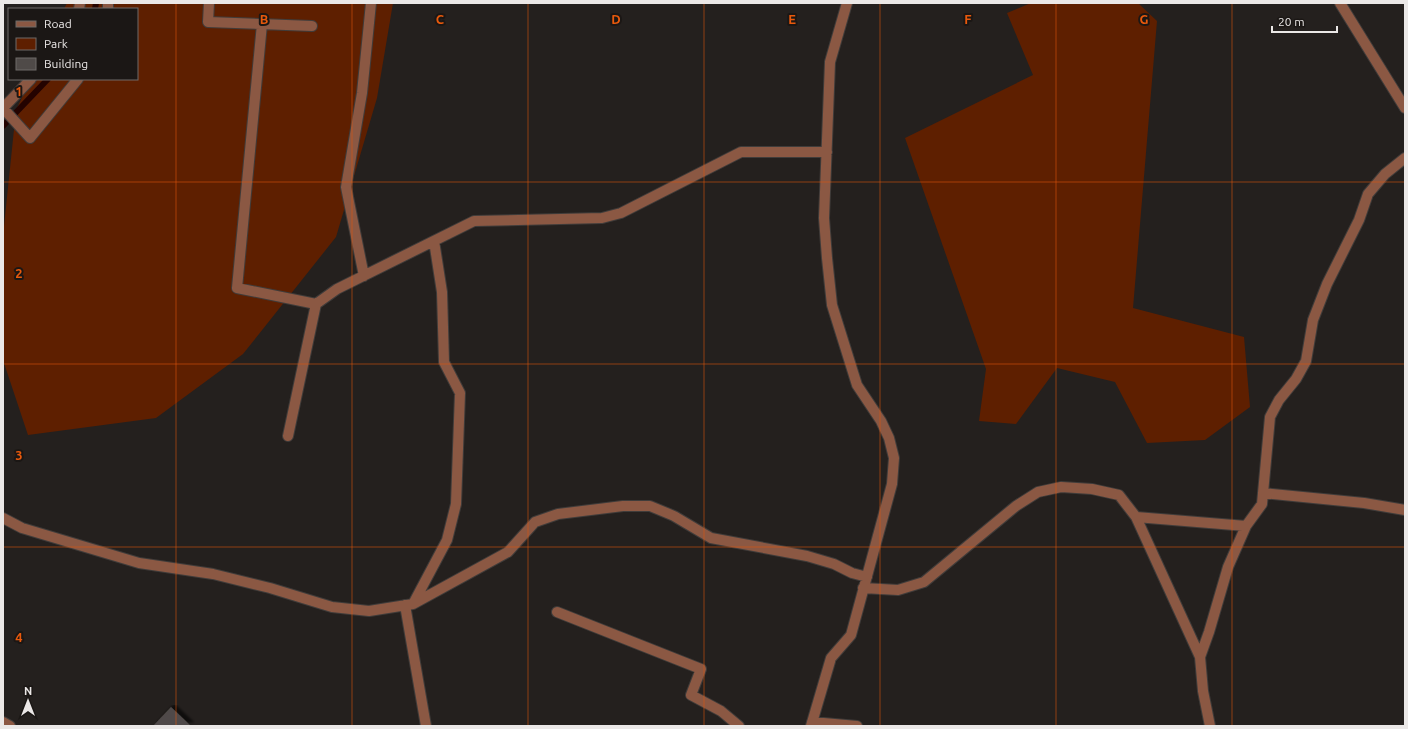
<svg xmlns="http://www.w3.org/2000/svg" width="1408" height="729" viewBox="0 0 1408 729" font-family="Ubuntu,sans-serif">
<style>
.green{fill:#5e1f00}
.lines{fill:none;stroke-linecap:round;stroke-linejoin:round}
.stream{stroke:#240300;stroke-width:6}
.building{fill:#4f4a48;filter:url(#shadow)}
.minor-casing{stroke:#403c3a;stroke-width:12}
.minor{stroke:#8b5843;stroke-width:10}
.grid{fill:none;stroke:#e8590c;stroke-width:1;stroke-opacity:0.55}
.grid-label{font-size:13px;text-anchor:middle;font-weight:bold;fill:#e8590c;stroke:#1b1715;stroke-width:4;stroke-linejoin:round;paint-order:stroke}
</style>
<defs>
<filter id="shadow"><feDropShadow dx="3.5" dy="-3.5" stdDeviation="1" flood-color="#0009"/></filter>
</defs>
<rect width="100%" height="100%" fill="#24201e"/>
<!-- green -->
<path class="green" d="M 67,3 L 393,3 L 377,98 L 336,237 L 243,354 L 156,418 L 28,435 L 3,360 L 3,236 L 16,110 L 31,79 L 137,79 L 137,9 L 64,9 Z
M 1031,3 L 1138,3 L 1157,21 L 1133,308 L 1244,337 L 1250,407 L 1205,440 L 1147,443 L 1115,382 L 1057,368 L 1016,424 L 979,421 L 986,369 L 905,138 L 1033,75 L 1007,13 Z"/>
<g class="lines">
<!-- stream -->
<path class="stream" d="M 95,9 L 96,3
M 3,126 L 48,79"/>
</g>
<!-- building -->
<path class="building" d="M 171,707 L 191,726 L 153,726 Z"/>
<g class="lines">
<!-- minor casing -->
<g class="minor-casing">
<path id="minor" d="M 209,3 L 208,22 L 312,26
M 1340,3 L 1405,108
M 79,9 L 80,3
M 108,9 L 108,3
M 262,24 L 237,288 L 316,304
M 3,108 L 30,138 L 78,79
M 3,108 L 31,79
M 364,276 L 346,187 L 362,93 L 371,3
M 288,436 L 316,304 L 337,289 L 474,221 L 602,218 L 621,213 L 741,152 L 827,152
M 1263,493 L 1364,503 L 1405,510
M 1136,517 L 1200,657
M 3,518 L 22,528 L 139,563 L 213,574 L 270,588 L 332,607 L 369,611 L 413,604 L 508,552 L 535,522 L 558,514 L 623,506 L 650,506 L 674,516 L 711,538 L 807,556 L 834,564 L 852,573 L 867,577
M 863,588 L 898,590 L 924,582 L 1016,506 L 1038,492 L 1061,487 L 1092,489 L 1119,495 L 1136,517 L 1246,526
M 413,604 L 447,540 L 456,504 L 460,393 L 444,362 L 442,292 L 434,241
M 405,605 L 426,726
M 557,612 L 701,669 L 691,695 L 721,711 L 739,726
M 3,722 L 10,726
M 812,722 L 857,726
M 811,726 L 831,658 L 851,635 L 892,484 L 894,458 L 889,438 L 881,421 L 857,385 L 832,305 L 827,258 L 824,218 L 830,62 L 847,3
M 1210,726 L 1203,691 L 1200,657 L 1209,632 L 1228,567 L 1246,526 L 1262,504 L 1270,417 L 1279,400 L 1296,379 L 1306,361 L 1313,320 L 1327,284 L 1359,220 L 1368,194 L 1385,174 L 1405,158"/>
</g>
<!-- minor -->
<use href="#minor" class="minor"/>
</g>
<!-- grid -->
<path class="grid" d="M 176,3 L 176,726M 352,3 L 352,726M 528,3 L 528,726M 704,3 L 704,726M 880,3 L 880,726M 1056,3 L 1056,726M 1232,3 L 1232,726M 3,182 L 1405,182M 3,364 L 1405,364M 3,547 L 1405,547"/>
<g class="grid-label">
<text x="264" y="24">B</text>
<text x="440" y="24">C</text>
<text x="616" y="24">D</text>
<text x="792" y="24">E</text>
<text x="968" y="24">F</text>
<text x="1144" y="24">G</text>
<text x="19" y="96">1</text>
<text x="19" y="278">2</text>
<text x="19" y="460">3</text>
<text x="19" y="642">4</text>
</g>
<!-- border -->
<rect width="1408" height="729" fill="none" stroke="#ebe8e7" stroke-width="8"/>
<!-- legend -->
<rect x="8" y="8" width="130" height="72" fill="#1b1715" stroke="#6e6b69"/>
<rect x="16" y="21" width="20" height="6" fill="#8b5843" stroke="#6e6b69"/>
<text x="44" y="28" font-size="12" fill="#ebe8e7">Road</text>
<rect x="16" y="38" width="20" height="12" fill="#5e1f00" stroke="#6e6b69"/>
<text x="44" y="48" font-size="12" fill="#ebe8e7">Park</text>
<rect x="16" y="58" width="20" height="12" fill="#4f4a48" stroke="#6e6b69"/>
<text x="44" y="68" font-size="12" fill="#ebe8e7">Building</text>
<!-- north arrow -->
<g transform="translate(28 701)" stroke="#1b1715" stroke-width="3" paint-order="stroke">
<path d="M0-3L7 15L0 10L-7 15Z" fill="#ebe8e7"/>
<text y="-6" font-size="11" font-weight="bold" text-anchor="middle" fill="#ebe8e7">N</text>
</g>
<!-- scale -->
<path d="M1272 26v6h65v-6" fill="none" stroke="#ebe8e7" stroke-width="2"/>
<text x="1278" y="26" font-size="12" fill="#ebe8e7" stroke="#1b1715" stroke-width="3" paint-order="stroke">20 m</text>
</svg>
